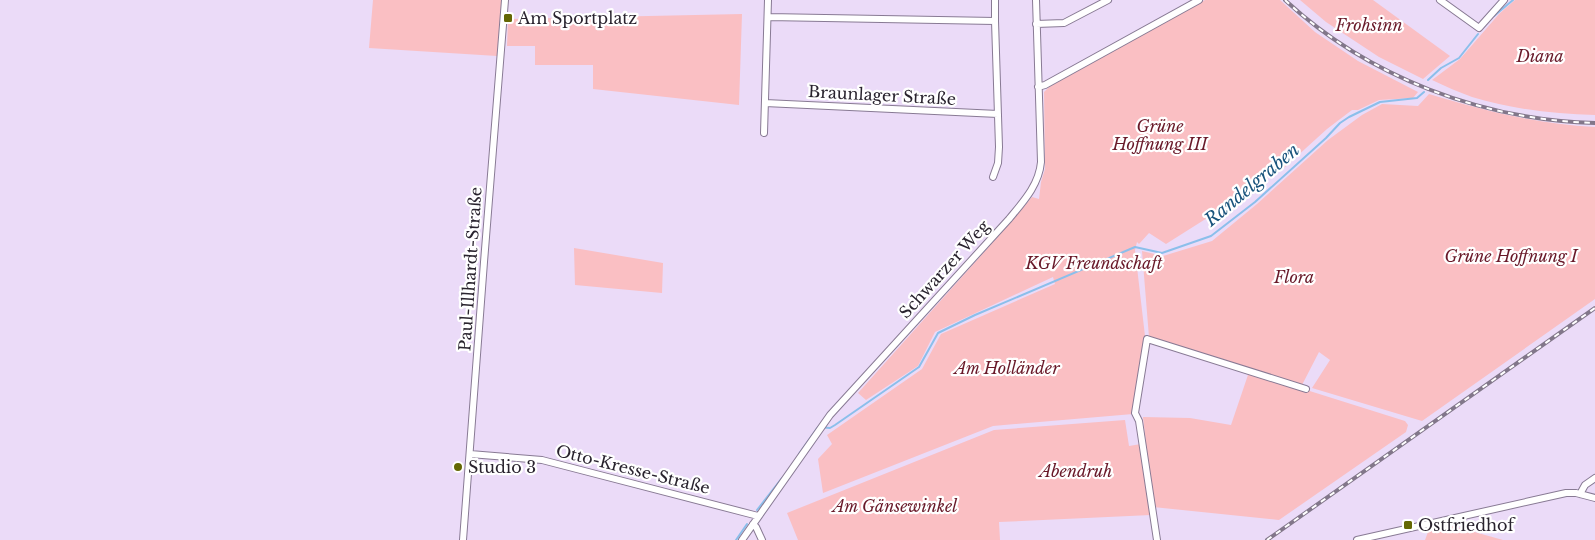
<svg xmlns="http://www.w3.org/2000/svg" width="1595" height="540" viewBox="0 0 1595 540" font-family="'Libre Baskerville',serif">
<style>
.green{fill:#fabfc3}
.lines{fill:none;stroke-linecap:round;stroke-linejoin:round}
.stream{stroke:#8bbfeb;stroke-width:2}
.minor-casing{stroke:#887a94;stroke-width:8}
.minor{stroke:#fff;stroke-width:6}
.rail-casing{stroke:#82778a;stroke-width:4}
.rail{stroke:#fff;stroke-width:2;stroke-dasharray:5.5;stroke-linecap:butt}
.poi-dot{fill:#646704;stroke:#fff;stroke-width:2}
.labels{text-anchor:middle;dominant-baseline:central;stroke-width:4.5;stroke-linejoin:round;paint-order:stroke}
.poi-label{font-size:16px;fill:#29232e;stroke:#fff;text-anchor:start}
.park-label{font-size:16px;font-style:italic;fill:#691929;stroke:#fff}
.street-label{font-size:16px;fill:#29232e;stroke:#fff}
.water-label{font-size:18px;font-style:italic;fill:#1a547d;stroke:#fff}
</style>
<rect width="100%" height="100%" fill="#ebdbf8"/>
<!-- green -->
<path class="green" d="M 373,0 L 502,0 L 497,56 L 369,48 Z
M 1205,0 L 1280,0 L 1315,32 L 1358,61 L 1418,92 L 1413,98 L 1379,100 L 1358,110 L 1352,110 L 1327,129 L 1284,168 L 1250,182 L 1253,189 L 1166,244 L 1149,233 L 1139,244 L 1137,242 L 1135,250 L 1145,336 L 1133,414 L 993,426 L 823,493 L 818,459 L 832,444 L 827,435 L 922,369 L 941,334 L 1055,284 L 1053,277 L 935,332 L 918,366 L 866,400 L 858,393 L 1012,221 L 1032,197 L 1039,199 L 1041,182 L 1045,169 L 1044,92 L 1049,87 Z
M 1300,0 L 1373,0 L 1450,56 L 1423,79 L 1379,57 L 1326,22 Z
M 1515,0 L 1595,0 L 1595,115 C 1553,114 1512,109 1472,97 C 1458,92 1445,86 1432,80 L 1460,59 L 1499,14 Z
M 742,14 L 739,105 L 593,89 L 593,65 L 535,65 L 535,46 L 507,46 L 508,19 Z
M 1429,94 C 1486,111 1536,124 1595,127 L 1595,299 L 1422,421 L 1312,388 L 1330,360 L 1319,352 L 1302,385 L 1149,337 L 1142,251 L 1163,256 L 1212,241 L 1257,204 L 1328,140 L 1362,115 L 1382,104 L 1418,106 Z
M 574,248 L 663,263 L 662,293 L 575,285 Z
M 1249,372 L 1405,421 L 1408,425 L 1406,432 L 1279,520 L 1153,507 L 1143,417 L 1190,418 L 1231,425 Z
M 1125,420 L 1129,446 L 1141,444 L 1151,515 L 999,522 L 1000,540 L 798,540 L 787,513 L 994,430 Z
M 1453,526 L 1503,540 L 1425,540 L 1428,532 Z"/>
<g class="lines">
<!-- stream -->
<path class="stream" d="M 1494,16 L 1513,0
M 1428,80 L 1441,68 L 1459,58 L 1478,34
M 799,454 L 818,427 L 830,428 L 835,425 L 919,367 L 938,333 L 975,315 L 1135,247 L 1162,253 L 1211,236 L 1255,202 L 1326,138 L 1340,123 L 1349,117 L 1380,102 L 1417,98 L 1424,92
M 757,510 L 782,478
M 736,540 L 747,524"/>
<!-- minor casing -->
<g class="minor-casing">
<path id="minor" d="M 1440,0 L 1479,28 L 1504,0
M 768,17 L 995,21
M 1036,24 L 1064,23 L 1108,0
M 1038,87 L 1045,85 L 1199,0
M 765,103 L 998,114
M 764,133 L 768,0
M 993,177 L 998,163 L 999,147 L 995,21 L 995,0
M 470,454 L 542,460 L 758,516
M 1580,494 L 1585,485 L 1595,478
M 753,524 L 756,527 L 762,540
M 463,540 L 484,262 L 505,0
M 742,540 L 830,415 L 1009,219 C 1023,202 1039,185 1041,162 L 1036,0
M 1157,540 L 1139,421 L 1135,413 L 1147,339 L 1306,389
M 1357,540 L 1566,493 L 1576,493 L 1595,498"/>
</g>
<!-- minor -->
<use href="#minor" class="minor"/>
<!-- rail casing -->
<g class="rail-casing">
<path id="rail" d="M 1285,0 C 1368,77 1482,120 1595,123
M 1267,540 L 1595,308"/>
</g>
<!-- rail -->
<use href="#rail" class="rail"/>
</g>
<!-- markers -->
<g class="poi-dot">
<rect x="503" y="13" width="10" height="10" rx="2.5"/>
<circle cx="458" cy="467" r="5"/>
<rect x="1403" y="520" width="10" height="10" rx="2.5"/>
</g>
<g class="labels">
<!-- poi labels -->
<g class="poi-label">
<text x="518" y="18">Am Sportplatz</text>
<text x="468" y="467">Studio 3</text>
<text x="1418" y="525">Ostfriedhof</text>
</g>
<!-- park labels -->
<g class="park-label">
<text x="1369" y="25">Frohsinn</text>
<text x="1540" y="56">Diana</text>
<text x="1160" y="126">Grüne<tspan x="1160" dy="18">Hoffnung III</tspan></text>
<text x="1511" y="256">Grüne Hoffnung I</text>
<text x="1094" y="263">KGV Freundschaft</text>
<text x="1294" y="277">Flora</text>
<text x="1007" y="368">Am Holländer</text>
<text x="1076" y="471">Abendruh</text>
<text x="895" y="506">Am Gänsewinkel</text>
</g>
<!-- street labels -->
<g class="street-label">
<text transform="translate(882 95) rotate(3)">Braunlager Straße</text>
<text transform="translate(470 269) rotate(-86)">Paul-Illhardt-Straße</text>
<text transform="translate(944 269) rotate(-48)">Schwarzer Weg</text>
<text transform="translate(633 469) rotate(14)">Otto-Kresse-Straße</text>
</g>
<!-- water labels -->
<g class="water-label">
<text transform="translate(1252 185) rotate(-40)">Randelgraben</text>
</g>
</g>
</svg>
